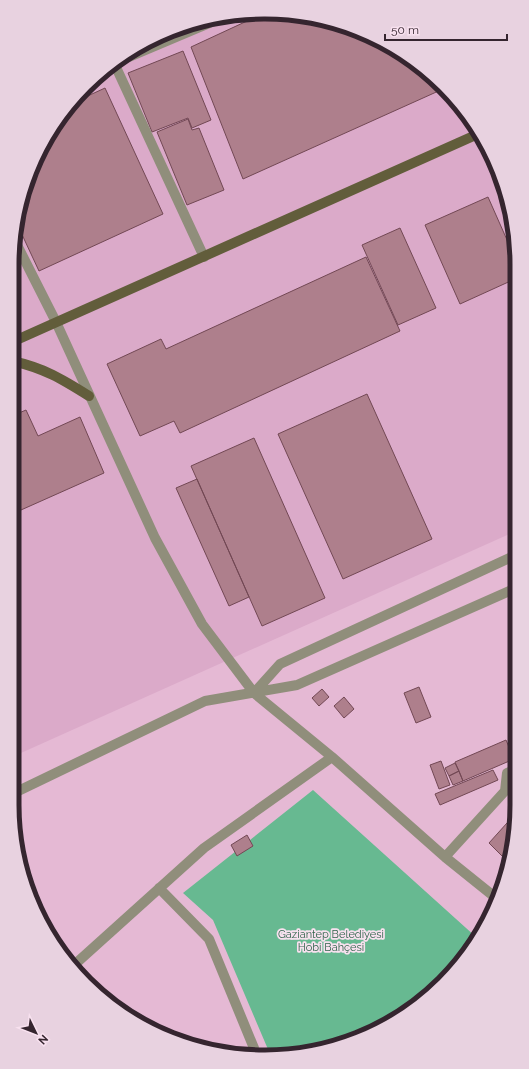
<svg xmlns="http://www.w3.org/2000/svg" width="529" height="1069" viewBox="0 0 529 1069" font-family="Raleway,sans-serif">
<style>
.built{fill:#dbaac9}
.green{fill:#67b991}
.building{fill:#ae7f8c;stroke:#724854}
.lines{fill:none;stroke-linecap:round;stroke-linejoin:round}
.minor{stroke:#908e7b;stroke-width:10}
.major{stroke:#625d3b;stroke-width:10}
.labels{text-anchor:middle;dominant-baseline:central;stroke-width:3.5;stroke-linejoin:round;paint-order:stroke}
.park-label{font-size:11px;fill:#2f644b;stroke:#f8e1ef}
.rim{fill:none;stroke:#35252f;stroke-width:5}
</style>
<rect width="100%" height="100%" fill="#e5b9d4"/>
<!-- built -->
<path class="built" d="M 281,13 L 376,38 L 431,75 L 465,111 L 498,168 L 515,232 L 516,531 L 12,757 L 13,248 L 38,153 L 98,75 L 183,25 Z"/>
<!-- green -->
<path class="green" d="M 313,790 L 476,937 L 443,983 L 376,1031 L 297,1055 L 270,1054 L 213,920 L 183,893 Z"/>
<!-- building -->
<path class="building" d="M 281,13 L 376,38 L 431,75 L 443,89 L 243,179 L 191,47 L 260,15 Z
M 183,51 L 211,120 L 192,128 L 188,118 L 152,132 L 128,73 Z
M 105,88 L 163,214 L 39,271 L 18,226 L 38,153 L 79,100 Z
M 188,119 L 192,130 L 199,128 L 224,190 L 187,205 L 157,132 Z
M 488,197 L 515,258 L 515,279 L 460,304 L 425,225 Z
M 400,228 L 436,308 L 398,325 L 362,245 Z
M 366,257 L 400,331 L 180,433 L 174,421 L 140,436 L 107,364 L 161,339 L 166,349 Z
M 367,394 L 432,539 L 343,579 L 278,434 Z
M 26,410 L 38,436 L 80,417 L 104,473 L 12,514 L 12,416 Z
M 254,438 L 325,598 L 262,626 L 191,466 Z
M 197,479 L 249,597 L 229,606 L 176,488 Z
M 419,687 L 431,717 L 416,723 L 404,693 Z
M 322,689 L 329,697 L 319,706 L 312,698 Z
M 344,697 L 354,709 L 344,718 L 334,706 Z
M 506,740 L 514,759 L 463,781 L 455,762 Z
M 441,761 L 450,785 L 439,789 L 430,765 Z
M 455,763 L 459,771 L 449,776 L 445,768 Z
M 493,770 L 498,780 L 440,805 L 435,794 Z
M 459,771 L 463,781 L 453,785 L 449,776 Z
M 516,813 L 516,821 L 506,860 L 489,843 Z
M 247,835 L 253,846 L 237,856 L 231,845 Z"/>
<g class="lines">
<!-- minor -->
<path class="minor" d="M 129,57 L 212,22
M 115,65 L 204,257
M 15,241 L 56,322 L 155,538 L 202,624 L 254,693 L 332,757 L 445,857 L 496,898
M 12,398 L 15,397
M 254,693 L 280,664 L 516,555
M 12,794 L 205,701 L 297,685 L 516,588
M 445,857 L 505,791 L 507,773 L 516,769
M 159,888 L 209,939 L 256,1053
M 73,966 L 204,848 L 332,757"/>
<!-- major -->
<path class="major" d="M 12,342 L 478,134
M 12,361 C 44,368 62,379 89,396"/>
</g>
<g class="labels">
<!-- park labels -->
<g class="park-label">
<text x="331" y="934">Gaziantep Belediyesi<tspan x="331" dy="13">Hobi Bahçesi</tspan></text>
</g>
</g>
<!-- crop -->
<path d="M0 0H529V1069H0ZM264 19H265A245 245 0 0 1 510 264V805A245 245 0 0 1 265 1050H264A245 245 0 0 1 19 805V264A245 245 0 0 1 264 19Z" fill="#e8d2e0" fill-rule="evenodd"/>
<path class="rim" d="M264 19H265A245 245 0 0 1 510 264V805A245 245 0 0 1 265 1050H264A245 245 0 0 1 19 805V264A245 245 0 0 1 264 19Z"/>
<!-- north arrow -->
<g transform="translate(36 1033) rotate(133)" stroke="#f8e1ef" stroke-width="3" paint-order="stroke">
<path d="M0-3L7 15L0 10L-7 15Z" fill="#35252f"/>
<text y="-6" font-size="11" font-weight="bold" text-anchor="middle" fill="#35252f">N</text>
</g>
<!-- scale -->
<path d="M385 34v6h122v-6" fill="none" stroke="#35252f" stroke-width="2"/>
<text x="391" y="34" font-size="12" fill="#35252f" stroke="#f8e1ef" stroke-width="3" paint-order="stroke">50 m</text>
</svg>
